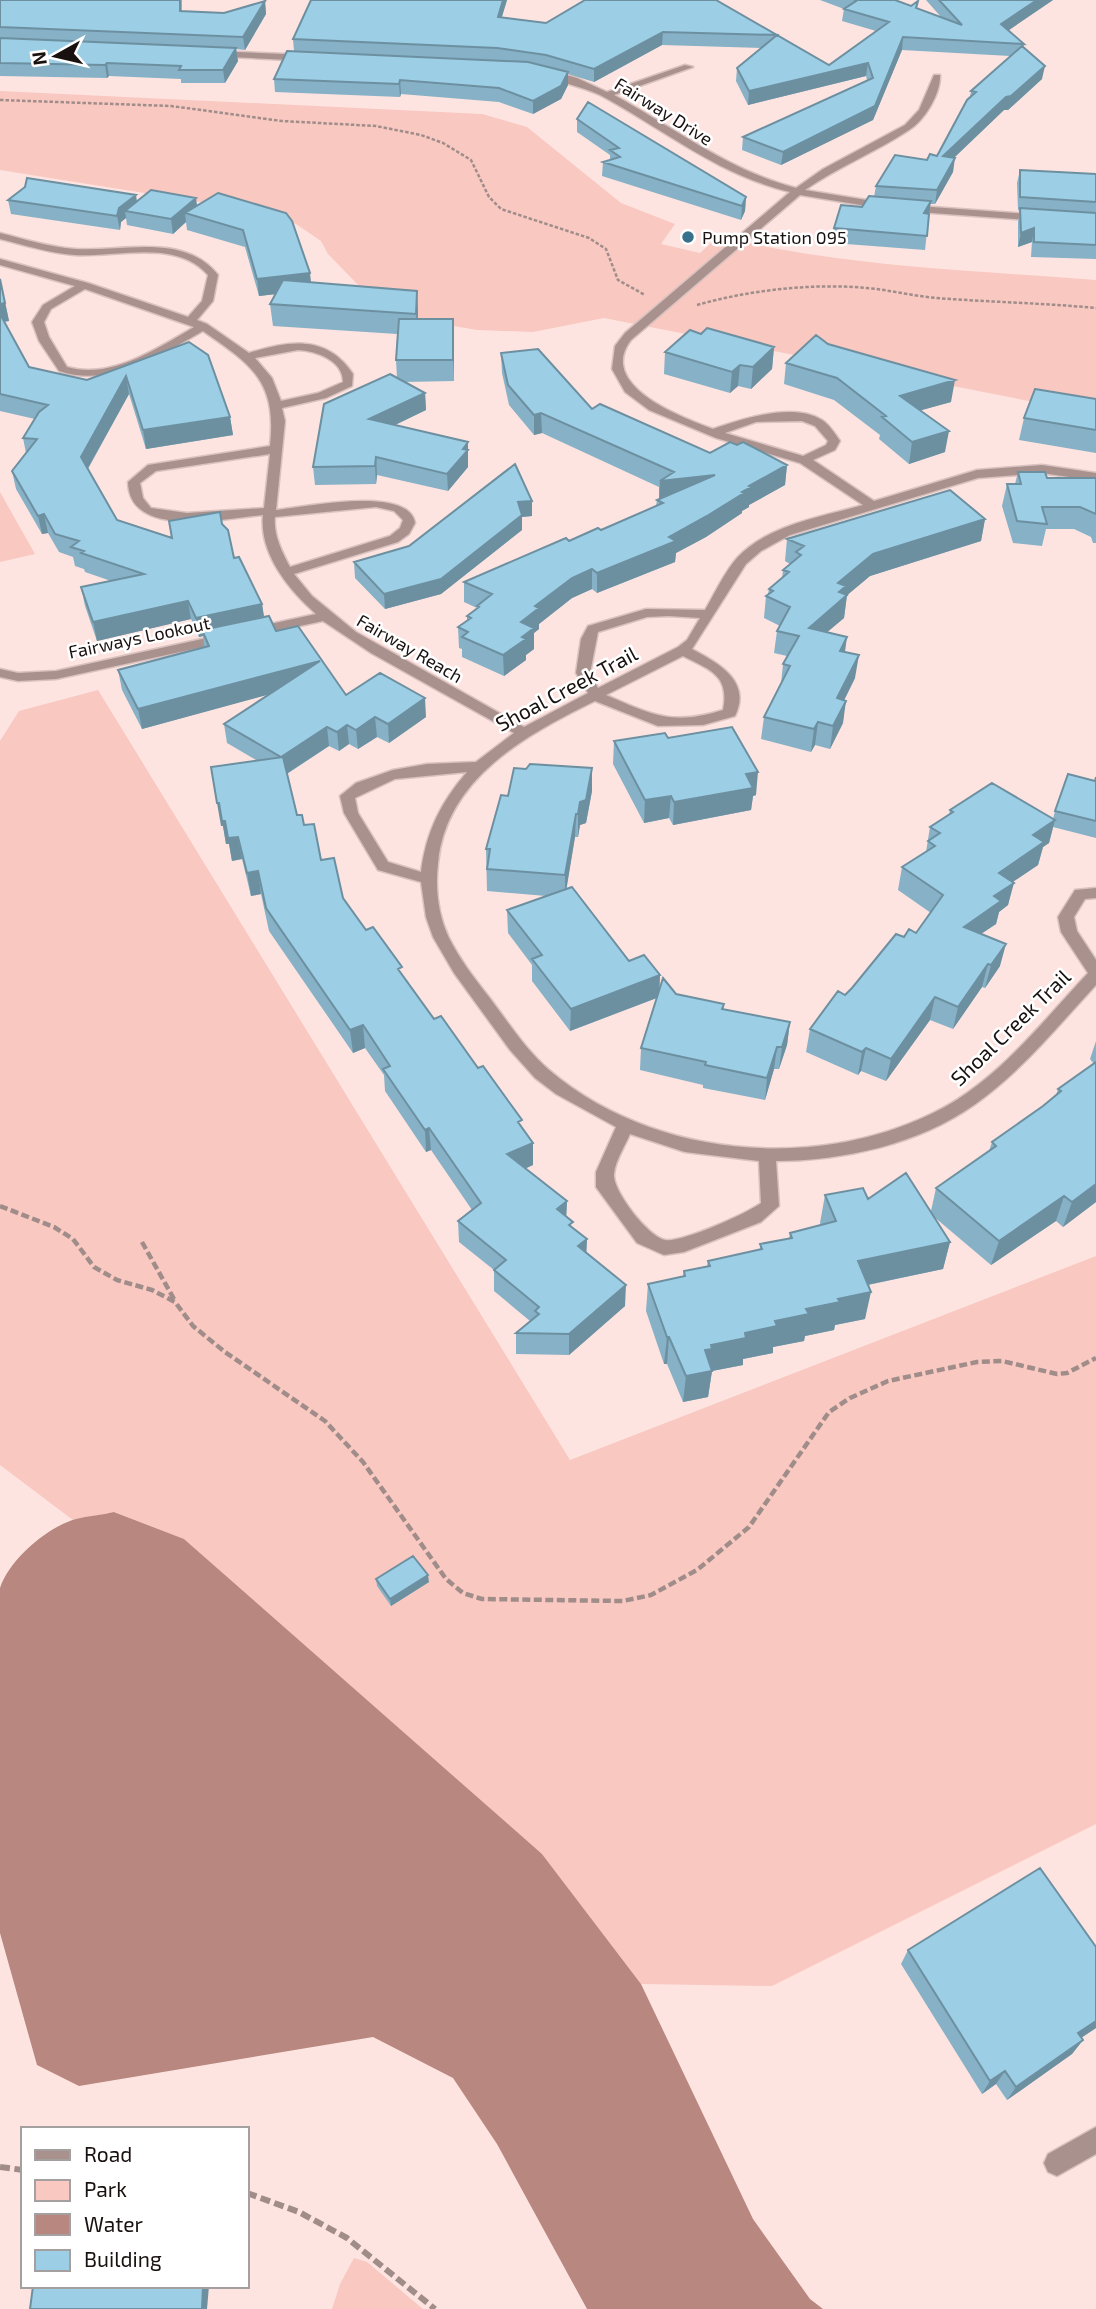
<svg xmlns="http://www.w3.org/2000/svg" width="1096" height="2309" viewBox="0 0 1096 2309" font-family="'Exo 2',sans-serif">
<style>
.green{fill:#f8c8c1}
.water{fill:#b8877f}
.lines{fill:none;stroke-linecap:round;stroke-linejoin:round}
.minor-casing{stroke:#d9c2bf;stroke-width:3}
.path-far2{stroke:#a08d8a;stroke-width:2.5;stroke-dasharray:3.5 2;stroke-linecap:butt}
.path-far1{stroke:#a08d8a;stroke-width:4.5;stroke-dasharray:8 3.5;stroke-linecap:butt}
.path{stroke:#a08d8a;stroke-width:6;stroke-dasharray:10 4.5;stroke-linecap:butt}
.minor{fill:#a9928e;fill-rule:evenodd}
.wall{fill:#86b1c6}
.shaded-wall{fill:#6d90a1}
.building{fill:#9ccee6;stroke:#6d90a1;stroke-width:2}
.poi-dot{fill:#38718b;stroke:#fff;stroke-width:2.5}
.labels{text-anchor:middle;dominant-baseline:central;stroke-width:5;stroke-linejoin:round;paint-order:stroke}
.far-street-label{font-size:18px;fill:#191110;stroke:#fff}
.far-poi-label{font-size:18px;fill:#191110;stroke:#fff;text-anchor:start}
.street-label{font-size:21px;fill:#191110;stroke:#fff}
</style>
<rect width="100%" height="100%" fill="#fee4e0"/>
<!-- green -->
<path class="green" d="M 0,91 L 482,114 L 527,127 L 621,203 L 675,224 L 661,244 L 700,253 L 719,236 C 842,267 970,270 1096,280 L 1096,414 L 604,318 L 533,332 L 477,330 L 424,321 L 401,313 L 363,290 L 328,254 L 321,241 L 296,224 L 251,210 L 0,170 Z
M 0,492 L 35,554 L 0,562 Z
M 98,690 L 570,1460 L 1096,1256 L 1096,1824 L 772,1986 L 641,1984 L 542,1854 L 184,1539 L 115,1512 L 73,1520 L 0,1465 L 0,741 L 19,711 Z
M 354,2258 L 367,2262 L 423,2309 L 332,2309 L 340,2284 Z"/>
<!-- water -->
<path class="water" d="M 114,1512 L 184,1539 L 542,1854 L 641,1984 L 753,2219 L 810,2299 L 823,2309 L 587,2309 L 497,2144 L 453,2078 L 373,2037 L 79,2086 L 37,2065 L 0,1933 L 0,1588 C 9,1560 47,1527 76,1519 C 88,1516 102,1515 114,1512 Z"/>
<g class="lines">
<!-- minor casing -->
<g class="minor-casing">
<path id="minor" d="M 213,51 L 308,55 L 312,58 L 308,61 L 210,56 L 210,52 Z
M 685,65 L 693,67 L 614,95 C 675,128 727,170 796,188 L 823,169 L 905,125 L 919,110 L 934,75 L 940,75 C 941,93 925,120 909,130 C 876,152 838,167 805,190 L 891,204 L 1043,215 L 1048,218 L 1043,221 L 891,210 L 800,195 L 631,340 C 596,386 683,418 713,429 C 742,419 793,402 822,420 C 829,424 835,434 840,441 L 835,450 L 813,460 L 874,501 L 977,470 L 1042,465 L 1096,473 L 1096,481 L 1042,473 L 978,478 L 790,535 L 761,551 L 746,564 L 692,649 C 718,663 752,681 735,716 L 703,725 L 658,726 L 595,701 C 526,735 446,778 438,863 C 435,888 438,915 449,938 C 460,960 475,979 489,997 C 508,1022 525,1049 549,1070 C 651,1157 813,1172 933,1113 C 996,1083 1041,1023 1088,973 L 1061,932 L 1058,917 L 1075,890 L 1096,888 L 1096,898 L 1085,899 L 1074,917 L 1077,931 L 1096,960 L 1096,985 C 1057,1027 1021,1072 974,1105 C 919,1144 843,1161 776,1161 L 779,1206 L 761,1222 L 684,1252 L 664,1255 L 637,1243 L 596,1187 L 596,1172 L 616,1127 L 556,1094 L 535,1078 L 510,1050 L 454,973 L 433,937 L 426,917 L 421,882 L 378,870 L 344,813 L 340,796 L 356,783 L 393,770 L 427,764 L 476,762 L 514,733 L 371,653 L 323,621 L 56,679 L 18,681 L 0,677 L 0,669 L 18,673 L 56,671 L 316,614 C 289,590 259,554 263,515 C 226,518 129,540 128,482 L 148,465 L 270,446 C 277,381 252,365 203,331 C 159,356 110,388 59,371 L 39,341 L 32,322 L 43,305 L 75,286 L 0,265 L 0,259 L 88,283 L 188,317 L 202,301 L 208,275 C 175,238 117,258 74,255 C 49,253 24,245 0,239 L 0,233 C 24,239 49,247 75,249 C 122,252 184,232 218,275 L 213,301 L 197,320 L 207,324 L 249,353 C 290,340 327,335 353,374 L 352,386 L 326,398 L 282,408 L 285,421 L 276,510 C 304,507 409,485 415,523 L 409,534 L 398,542 L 294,574 L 312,596 L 356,632 L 524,727 L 588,693 L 576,673 L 581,639 L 588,626 L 646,609 L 705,610 C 715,593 724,573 737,558 C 767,525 821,517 863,505 L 800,463 L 716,438 L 649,410 L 625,392 L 612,369 L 615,346 L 625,333 L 790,192 C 716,174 665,130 600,95 C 582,86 557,83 540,72 L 545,69 L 577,78 L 607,92 ZM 85,289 L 194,327 C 158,348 111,380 67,367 L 49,337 L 44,322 L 51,309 ZM 298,350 C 316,351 343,360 343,382 L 318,393 L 281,401 L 272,378 L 255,358 ZM 802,421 L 815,426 L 828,441 L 826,445 L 803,456 L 725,433 L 756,422 ZM 270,454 L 264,508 L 187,513 L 151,508 L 143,498 L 140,483 L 156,471 ZM 376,507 L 394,511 L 403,520 L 400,528 L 390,536 L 290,567 C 282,552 273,534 275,517 ZM 669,616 L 700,618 L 687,640 L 678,647 L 598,688 L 590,673 L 598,632 L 647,617 ZM 683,656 C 710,670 730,675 723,710 C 672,726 653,715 606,695 ZM 467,772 C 441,802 426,832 421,872 L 388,862 L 358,813 L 355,798 L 395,779 ZM 630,1134 L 685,1152 L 759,1161 L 761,1203 C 746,1214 681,1243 665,1240 C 648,1237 612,1190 614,1174 C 615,1161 625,1146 630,1134 Z
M 1096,2127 L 1096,2154 L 1057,2176 L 1048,2172 L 1044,2163 L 1048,2154 Z"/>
</g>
<!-- path-far2 -->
<path class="path-far2" d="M 0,100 L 171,106 L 282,121 L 376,126 L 421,135 L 443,143 L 471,160 L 489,197 L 501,209 L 589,238 L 606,249 L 618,280 L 645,295
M 697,305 C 750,290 811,283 867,288 C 890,290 913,296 936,298 C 989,302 1042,303 1096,308"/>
<!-- path-far1 -->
<path class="path-far1" d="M 0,1206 L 54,1227 L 73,1239 L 94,1267 L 117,1280 L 152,1290 L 175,1302 L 193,1326 L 225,1352 L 325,1421 L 363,1462 L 446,1579 L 463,1593 L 482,1599 L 623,1601 L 651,1595 L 697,1570 L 749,1527 L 829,1412 L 850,1398 L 888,1381 L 977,1362 L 1002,1361 L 1057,1374 L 1067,1373 L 1096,1358
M 142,1242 L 175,1301"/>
<!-- path -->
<path class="path" d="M 0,2167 L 23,2170
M 247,2193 L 299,2212 L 347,2238 L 435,2309"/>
<!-- minor -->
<use href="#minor" class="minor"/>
</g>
<!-- wall -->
<path class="wall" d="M 0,0 L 182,0 L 182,11 L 224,13 L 265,1 L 266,14 L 245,50 L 236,49 L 238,61 L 225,83 L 181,83 L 181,79 L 109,76 L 107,78 L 0,76 Z
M 311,0 L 507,0 L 502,17 L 546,23 L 716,0 L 829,65 L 876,31 L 842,21 L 844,9 L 820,0 L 895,0 L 911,6 L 918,1 L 917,8 L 941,17 L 926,0 L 1053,0 L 1008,30 L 1024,44 L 1024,47 L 1042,79 L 1008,110 L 1004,110 L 954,158 L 953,172 L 935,204 L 930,204 L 925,250 L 833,243 L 834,228 L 874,197 L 876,186 L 937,156 L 970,97 L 971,91 L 1010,56 L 902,50 L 873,120 L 781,165 L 742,150 L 743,137 L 867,80 L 866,76 L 748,105 L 736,81 L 737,68 L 762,48 L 662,45 L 594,82 L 568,74 L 568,85 L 561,99 L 533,114 L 499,102 L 401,94 L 400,97 L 275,92 L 274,79 L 294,51 L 293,39 Z
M 577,119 L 746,197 L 745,211 L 741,220 L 602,176 L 603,162 L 610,160 L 610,155 L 577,132 Z
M 1020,170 L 1096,174 L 1096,259 L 1031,257 L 1032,242 L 1018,247 L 1018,222 L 1020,211 L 1018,210 L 1017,183 Z
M 218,193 L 311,283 L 417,291 L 418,319 L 453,319 L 454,381 L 404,382 L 425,393 L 426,410 L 395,425 L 468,442 L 468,467 L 448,491 L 377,475 L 376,484 L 315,485 L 313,467 L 397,378 L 396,360 L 397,334 L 273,326 L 270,304 L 276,294 L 259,296 L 245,247 L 187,230 L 186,222 L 173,234 L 127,225 L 126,218 L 121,222 L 120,230 L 11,214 L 8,200 L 137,201 L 197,206 Z
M 0,278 L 9,321 L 4,322 L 29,367 L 87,380 L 189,342 L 230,417 L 233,435 L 146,449 L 129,394 L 88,469 L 117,520 L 172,538 L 222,524 L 234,558 L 262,604 L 264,617 L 276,631 L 346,695 L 426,717 L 389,743 L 377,737 L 358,749 L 349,744 L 339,751 L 329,746 L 287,774 L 297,815 L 304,825 L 321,860 L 343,898 L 366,930 L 403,976 L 434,1019 L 478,1068 L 533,1143 L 533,1165 L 525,1169 L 567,1201 L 566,1216 L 573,1229 L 587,1239 L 586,1253 L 625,1306 L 569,1355 L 516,1354 L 516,1333 L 530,1321 L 494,1291 L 494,1270 L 459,1242 L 458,1221 L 472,1210 L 431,1150 L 426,1152 L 385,1091 L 384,1075 L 365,1048 L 353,1053 L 269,931 L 261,894 L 251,896 L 242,859 L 232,861 L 229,844 L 226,844 L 223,826 L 221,826 L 256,760 L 227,743 L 224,724 L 269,694 L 142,729 L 122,690 L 118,670 L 204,647 L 203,636 L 199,637 L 191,619 L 97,641 L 85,606 L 81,587 L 111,581 L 85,572 L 84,569 L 75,566 L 73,557 L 59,552 L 48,533 L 42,534 L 16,489 L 12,471 L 26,453 L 23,438 L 35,419 L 0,411 Z
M 701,334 L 774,347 L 772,369 L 751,389 L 738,386 L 730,393 L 664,374 L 665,352 Z
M 828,344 L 951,402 L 921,410 L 945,452 L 909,464 L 879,439 L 880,435 L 834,400 L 784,384 L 786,363 Z
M 501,353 L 592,409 L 710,453 L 737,445 L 787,465 L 785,485 L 749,505 L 749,507 L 742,511 L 742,513 L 706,537 L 676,553 L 675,562 L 597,593 L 592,589 L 572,598 L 539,624 L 539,629 L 534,633 L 534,649 L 526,655 L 526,660 L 504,676 L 462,657 L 462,649 L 459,648 L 458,627 L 467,621 L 467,616 L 477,608 L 464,602 L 464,582 L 569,541 L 601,530 L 656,506 L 657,500 L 659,499 L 659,487 L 542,433 L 534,435 L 509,405 L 502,373 Z
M 1096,399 L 1096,453 L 1019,440 L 1024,418 Z
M 515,464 L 532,516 L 522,517 L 522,530 L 441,594 L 385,609 L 355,578 L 354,562 L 409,546 Z
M 1018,472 L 1047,478 L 1096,478 L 1096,543 L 1093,543 L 1091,537 L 1074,529 L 1046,529 L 1042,546 L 1013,543 L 1002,506 L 1007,484 L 1015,484 Z
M 985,519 L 981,541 L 870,576 L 847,595 L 844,618 L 827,632 L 845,652 L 855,678 L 844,700 L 843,723 L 830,749 L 815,745 L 811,752 L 761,739 L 764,717 L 781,684 L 783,664 L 787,656 L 774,653 L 777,631 L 780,626 L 764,618 L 766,596 L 768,594 L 769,589 L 782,579 L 783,570 L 790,564 L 785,561 L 787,539 Z
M 668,738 L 756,795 L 753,796 L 751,810 L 673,825 L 669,818 L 644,823 L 613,764 L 614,741 Z
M 592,768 L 592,791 L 586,823 L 580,825 L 578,837 L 575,837 L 566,889 L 629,961 L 660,975 L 659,992 L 676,994 L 724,1004 L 724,1009 L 790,1022 L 787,1045 L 779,1069 L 774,1069 L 765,1100 L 703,1088 L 703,1085 L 640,1070 L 641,1048 L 657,998 L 570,1031 L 532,981 L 532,965 L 508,933 L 507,910 L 546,896 L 487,891 L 486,849 L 508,796 L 526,769 Z
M 1096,777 L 1096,838 L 1053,827 L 1049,843 L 1043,847 L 1038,865 L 1013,882 L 1008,905 L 999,912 L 996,924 L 981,934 L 1000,966 L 985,988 L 982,987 L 953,1029 L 930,1020 L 886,1081 L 861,1071 L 858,1075 L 806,1052 L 810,1029 L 904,937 L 916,933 L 931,913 L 898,890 L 902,867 L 926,852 L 930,827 L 949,815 L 950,810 L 1053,819 L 1055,811 L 1095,781 Z
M 1096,1041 L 1096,1202 L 1063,1227 L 1056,1221 L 991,1265 L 933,1216 L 950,1242 L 943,1269 L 868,1285 L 865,1319 L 835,1325 L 834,1330 L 805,1336 L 804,1341 L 773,1347 L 773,1353 L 743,1359 L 743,1365 L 712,1371 L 708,1397 L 683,1402 L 667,1364 L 664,1364 L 646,1311 L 648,1284 L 683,1276 L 684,1271 L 707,1266 L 708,1261 L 760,1250 L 760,1244 L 789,1239 L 790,1233 L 821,1225 L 820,1223 L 825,1195 L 868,1199 L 931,1211 L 936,1188 L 989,1151 L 992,1142 L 1043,1106 L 1056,1095 L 1058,1089 L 1094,1064 L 1090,1059 Z
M 376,1579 L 429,1582 L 391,1606 L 377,1586 Z
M 1096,1947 L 1096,2028 L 1081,2038 L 1083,2040 L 1072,2054 L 1007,2100 L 996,2084 L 982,2094 L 901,1964 L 908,1950 Z"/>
<!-- shaded-wall -->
<path class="shaded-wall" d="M 503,0 L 507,0 L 498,29 L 498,17 Z
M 1037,0 L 1053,0 L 999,37 L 1001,24 Z
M 265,1 L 266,14 L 245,50 L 243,37 Z
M 663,32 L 662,45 L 594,82 L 594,69 Z
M 903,37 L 902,50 L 873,120 L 781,165 L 783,152 L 875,106 Z
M 236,48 L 238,61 L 225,83 L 223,70 Z
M 107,63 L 109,76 L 107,78 L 105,65 Z
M 868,63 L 866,76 L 748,105 L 749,91 Z
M 1045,66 L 1042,79 L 1008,110 L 1004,110 L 941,170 L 943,156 L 1006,97 Z
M 568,72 L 568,85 L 561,99 L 533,114 L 533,101 Z
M 400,80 L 401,94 L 400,97 L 399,84 Z
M 955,158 L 953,172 L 935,204 L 937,190 Z
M 136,195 L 138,208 L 125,211 L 126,218 L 121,222 L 120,230 L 117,216 L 119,208 Z
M 746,197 L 745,211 L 741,220 L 742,206 Z
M 196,198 L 198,212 L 185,213 L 186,222 L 173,234 L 171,219 Z
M 931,201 L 929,215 L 924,213 Z
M 1034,228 L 1032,242 L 1018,247 L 1021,233 Z
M 310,273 L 312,290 L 259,296 L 257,279 Z
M 0,278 L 9,321 L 0,322 Z
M 417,291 L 418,312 L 417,335 L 416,314 Z
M 453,319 L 454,340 L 454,381 L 453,360 Z
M 774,347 L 772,369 L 751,389 L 753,367 Z
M 740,365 L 738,386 L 730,393 L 732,372 Z
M 126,376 L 129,394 L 84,475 L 81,457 Z
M 955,380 L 951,402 L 897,417 L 900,396 Z
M 425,393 L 426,410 L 370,437 L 369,419 Z
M 541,413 L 542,433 L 534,435 L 534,415 Z
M 230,417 L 233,435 L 146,449 L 143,430 Z
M 949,431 L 945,452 L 909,464 L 912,442 Z
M 468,442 L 468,467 L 448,491 L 447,474 L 463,449 Z
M 376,457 L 377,475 L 376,484 L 375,466 Z
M 787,465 L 785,485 L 749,505 L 749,507 L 742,511 L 742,513 L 706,537 L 676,553 L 675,562 L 597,593 L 597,573 L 669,537 L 742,492 L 749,486 Z
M 715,475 L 659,501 L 660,481 Z
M 532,501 L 532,516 L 522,517 L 522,530 L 441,594 L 385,609 L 384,594 L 518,502 Z
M 44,514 L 48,533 L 42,534 L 38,516 Z
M 985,519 L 981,541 L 870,576 L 845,597 L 847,595 L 844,618 L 806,650 L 809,628 L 838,583 L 873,554 Z
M 592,569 L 592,589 L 572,598 L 539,624 L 539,629 L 534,633 L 534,649 L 526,655 L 526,660 L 504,676 L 503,655 L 521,622 L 535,606 L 572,578 Z
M 188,601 L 191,619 L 97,641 L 93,622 Z
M 262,604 L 265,623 L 202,630 L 203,636 L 199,637 L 196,618 Z
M 847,637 L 844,659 L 840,651 Z
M 859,655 L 855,678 L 834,721 L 837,698 Z
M 320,661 L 322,680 L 142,729 L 138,709 Z
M 425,698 L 426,717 L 389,743 L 388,724 Z
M 846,701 L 843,723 L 830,749 L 833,726 Z
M 375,717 L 377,737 L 358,749 L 356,730 Z
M 818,722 L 815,745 L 811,752 L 814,729 Z
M 347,725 L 349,744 L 339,751 L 337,732 Z
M 327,727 L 329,746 L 283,776 L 281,757 Z
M 592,768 L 592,791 L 586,823 L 580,825 L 578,837 L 578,814 L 580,802 Z
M 758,772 L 756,795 L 753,796 L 751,810 L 673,825 L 674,802 L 746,774 Z
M 671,796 L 669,818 L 644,823 L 645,800 Z
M 217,803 L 219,803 L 225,821 L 229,844 L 226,844 L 223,826 L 221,826 Z
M 576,814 L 575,837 L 565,898 L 565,875 Z
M 1055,820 L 1049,843 L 1043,847 L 1038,865 L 993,895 L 999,873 L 1033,835 Z
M 238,837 L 242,859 L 232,861 L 228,838 Z
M 258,871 L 261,894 L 251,896 L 247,873 Z
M 1014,883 L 1008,905 L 999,912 L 996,924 L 958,949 L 964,927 L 994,896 Z
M 1006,944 L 1000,966 L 985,988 L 991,965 Z
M 988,964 L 982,987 L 953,1029 L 958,1007 Z
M 660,975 L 659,997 L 570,1031 L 571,1009 Z
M 935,997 L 930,1020 L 886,1081 L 891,1059 Z
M 790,1022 L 787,1045 L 779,1069 L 782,1047 Z
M 363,1025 L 365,1048 L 353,1053 L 350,1030 Z
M 777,1047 L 774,1069 L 765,1100 L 767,1078 Z
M 866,1048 L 861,1071 L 858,1075 L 862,1052 Z
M 429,1128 L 431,1150 L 426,1152 L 425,1130 Z
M 533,1143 L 533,1165 L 507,1176 L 507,1154 Z
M 1096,1184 L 1096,1202 L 1063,1227 L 1072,1202 Z
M 1064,1196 L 1056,1221 L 991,1265 L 999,1241 Z
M 567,1201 L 566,1223 L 557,1209 Z
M 587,1239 L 586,1261 L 578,1246 Z
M 950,1242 L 943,1269 L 852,1288 L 858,1261 Z
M 626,1285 L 625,1306 L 569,1355 L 569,1334 Z
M 871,1292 L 865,1319 L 835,1325 L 834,1330 L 805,1336 L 804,1341 L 773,1347 L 773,1353 L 743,1359 L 743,1365 L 712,1371 L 708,1397 L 683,1402 L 686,1376 L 705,1350 L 711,1345 L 806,1309 L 838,1299 Z
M 667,1337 L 669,1337 L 667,1364 L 664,1364 Z
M 428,1575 L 429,1582 L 391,1606 L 390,1599 Z
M 1096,2021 L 1096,2028 L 1067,2047 L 1078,2033 Z
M 1083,2040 L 1072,2054 L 1007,2100 L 1016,2087 Z
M 1005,2071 L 996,2084 L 982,2094 L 990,2081 Z
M 203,2286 L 209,2286 L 207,2309 L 202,2309 Z"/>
<!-- building -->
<path class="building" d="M 0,0 L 180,0 L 180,11 L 224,13 L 265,1 L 243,37 L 0,27 Z
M 311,0 L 503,0 L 498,17 L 546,23 L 585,0 L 716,0 L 829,65 L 889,22 L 844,9 L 856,1 L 855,0 L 895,0 L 911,6 L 918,1 L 916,8 L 962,25 L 939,0 L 1037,0 L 1001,24 L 1024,44 L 903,37 L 875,106 L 783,152 L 743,137 L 873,78 L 868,63 L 749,91 L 737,68 L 777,35 L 663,32 L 594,69 L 546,55 L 497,48 L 293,39 Z
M 0,38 L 236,48 L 223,70 L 179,70 L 181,66 L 107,63 L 105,65 L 0,63 Z
M 1022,46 L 1045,66 L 1011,96 L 1006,97 L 943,156 L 955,158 L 937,190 L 876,186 L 895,155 L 927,160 L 930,154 L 937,156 L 967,100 L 976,92 L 971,91 Z
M 287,51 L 528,62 L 568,72 L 561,86 L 533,101 L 499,88 L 400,80 L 399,84 L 274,79 Z
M 588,102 L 746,197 L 742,206 L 603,162 L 620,157 L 610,150 L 619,148 L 577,119 Z
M 1020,170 L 1096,174 L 1096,202 L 1020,197 Z
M 27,178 L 136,195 L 119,208 L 117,216 L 8,200 L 25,187 Z
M 151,190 L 196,198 L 171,219 L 125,211 Z
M 218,193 L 286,213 L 292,221 L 310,273 L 257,279 L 243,230 L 185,213 Z
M 869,196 L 931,201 L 924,213 L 929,214 L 927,236 L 834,228 L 841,205 L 862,207 Z
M 1020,208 L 1096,213 L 1096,245 L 1034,242 L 1034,228 L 1021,233 Z
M 0,279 L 5,303 L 0,304 Z
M 283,280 L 417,291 L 416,314 L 270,304 Z
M 0,314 L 29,367 L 87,380 L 189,342 L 208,355 L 230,417 L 143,430 L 126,376 L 81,457 L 117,520 L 172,538 L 169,521 L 220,512 L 222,524 L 228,530 L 234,558 L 239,557 L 262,604 L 196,618 L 188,601 L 93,622 L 81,587 L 144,574 L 81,553 L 84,551 L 71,547 L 79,541 L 55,534 L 44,514 L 38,516 L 12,471 L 37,439 L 23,438 L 39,412 L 48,405 L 0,394 Z
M 399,319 L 453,319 L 453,360 L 396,360 Z
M 707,328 L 774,347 L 753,367 L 740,365 L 732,372 L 665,352 L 690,330 L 701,334 Z
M 816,335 L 828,344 L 955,380 L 900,396 L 949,431 L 912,442 L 882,417 L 886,416 L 837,378 L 786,363 Z
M 538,349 L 592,409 L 600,404 L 710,453 L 730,442 L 737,445 L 743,442 L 787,465 L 749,486 L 751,487 L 742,492 L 744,493 L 707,516 L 669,537 L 676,541 L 597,573 L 592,569 L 572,578 L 535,606 L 539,608 L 521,622 L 534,628 L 522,637 L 526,639 L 503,655 L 462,637 L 468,632 L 458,627 L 471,618 L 467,616 L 479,607 L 477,606 L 492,594 L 464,582 L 566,538 L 569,541 L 598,528 L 601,530 L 663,503 L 657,500 L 715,475 L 660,481 L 674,472 L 541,413 L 534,415 L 508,385 L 501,353 Z
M 390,374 L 425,393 L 369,419 L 468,442 L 463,449 L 468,450 L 447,474 L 376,457 L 375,466 L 313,467 L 324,404 Z
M 1035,389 L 1096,399 L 1096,430 L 1024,418 Z
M 515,464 L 532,501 L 518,502 L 522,515 L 441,579 L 384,594 L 354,562 L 409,546 Z
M 1018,472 L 1045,472 L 1047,478 L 1096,478 L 1096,514 L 1080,507 L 1042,507 L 1047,524 L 1017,521 L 1007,484 L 1021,484 Z
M 950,490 L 985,519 L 873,554 L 838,583 L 846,586 L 839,592 L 847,595 L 809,628 L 847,637 L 840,651 L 859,655 L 837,698 L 846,701 L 833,726 L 818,722 L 814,729 L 764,717 L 790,666 L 783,664 L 799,636 L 777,631 L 790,607 L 766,596 L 773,591 L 769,589 L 789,572 L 783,570 L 801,555 L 796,552 L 804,546 L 787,539 Z
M 269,616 L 276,631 L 298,626 L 346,695 L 380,673 L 425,698 L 388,724 L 375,717 L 356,730 L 347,725 L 337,732 L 327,727 L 281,757 L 224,724 L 320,661 L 138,709 L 118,670 L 209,646 L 202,630 Z
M 732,727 L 758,772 L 746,774 L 753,788 L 674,802 L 671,796 L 645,800 L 614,741 L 665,733 L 668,738 Z
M 283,757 L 297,815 L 302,815 L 304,825 L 314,824 L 321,860 L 334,858 L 343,898 L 366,930 L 373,927 L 402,967 L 398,969 L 434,1019 L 441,1016 L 478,1068 L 483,1066 L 522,1120 L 518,1122 L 533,1143 L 507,1154 L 567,1201 L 557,1209 L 573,1222 L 569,1225 L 587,1239 L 578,1246 L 626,1285 L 569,1334 L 516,1333 L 539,1314 L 535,1311 L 539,1307 L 494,1270 L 506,1260 L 458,1221 L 481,1203 L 429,1128 L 425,1130 L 383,1069 L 390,1066 L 363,1025 L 350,1030 L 266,908 L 258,871 L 247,873 L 238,837 L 228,838 L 225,821 L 222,821 L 219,803 L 217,803 L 211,767 Z
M 530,764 L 592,768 L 586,800 L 580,802 L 578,814 L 576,814 L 565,875 L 487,869 L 490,849 L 486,849 L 501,795 L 508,796 L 514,768 L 526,769 Z
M 1068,774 L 1095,781 L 1096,777 L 1096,821 L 1055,811 Z
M 992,783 L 1055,820 L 1033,835 L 1044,842 L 999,873 L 1014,883 L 994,896 L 1001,901 L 964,927 L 1006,944 L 991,965 L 988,964 L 958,1007 L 935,997 L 891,1059 L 866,1048 L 862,1052 L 810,1029 L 838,991 L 845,995 L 852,988 L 896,934 L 904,937 L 909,929 L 916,933 L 943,895 L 902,867 L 935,846 L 928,841 L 940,833 L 930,827 L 953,812 L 950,810 Z
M 572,887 L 629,961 L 644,955 L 660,975 L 571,1009 L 532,959 L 542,955 L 507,910 Z
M 663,978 L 676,994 L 724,1004 L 722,1009 L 790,1022 L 782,1047 L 777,1047 L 767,1078 L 705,1065 L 706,1062 L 641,1048 Z
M 1096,1062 L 1096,1184 L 1072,1202 L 1064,1196 L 999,1241 L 936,1188 L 996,1146 L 992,1142 L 1043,1106 L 1061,1091 L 1058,1089 Z
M 906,1173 L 950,1242 L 858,1261 L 871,1292 L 838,1299 L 840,1302 L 806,1309 L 809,1314 L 775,1321 L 777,1326 L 745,1333 L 746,1338 L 711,1345 L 712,1349 L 705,1350 L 712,1371 L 686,1376 L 669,1337 L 667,1337 L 648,1284 L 685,1276 L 684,1271 L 710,1266 L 708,1261 L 762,1249 L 760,1244 L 792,1238 L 790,1233 L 836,1221 L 825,1195 L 863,1188 L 868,1199 Z
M 413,1556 L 428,1575 L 390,1599 L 376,1579 Z
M 1040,1868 L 1096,1947 L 1096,2021 L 1078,2033 L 1083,2040 L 1016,2087 L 1005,2071 L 990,2081 L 908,1950 Z
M 33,2286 L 203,2286 L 202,2309 L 30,2309 Z"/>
<!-- markers -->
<circle class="poi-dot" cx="688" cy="237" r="7"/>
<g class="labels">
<!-- far-street labels -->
<g class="far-street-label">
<text transform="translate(664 111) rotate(32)">Fairway Drive</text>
<text transform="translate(139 637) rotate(-12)">Fairways Lookout</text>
<text transform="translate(410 648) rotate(30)">Fairway Reach</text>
</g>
<!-- far-poi labels -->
<g class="far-poi-label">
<text x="702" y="237">Pump Station 095</text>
</g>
<!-- street labels -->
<g class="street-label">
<text transform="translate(566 688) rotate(-28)">Shoal Creek Trail</text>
<text transform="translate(1010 1027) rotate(-44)">Shoal Creek Trail</text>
</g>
</g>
<!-- legend -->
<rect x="21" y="2127" width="228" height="161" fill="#ffffff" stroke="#a3a09f" stroke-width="2"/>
<rect x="35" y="2150" width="35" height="10" fill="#a9928e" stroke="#a3a09f" stroke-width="2"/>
<text x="84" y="2162" font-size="21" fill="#191110">Road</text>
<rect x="35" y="2180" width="35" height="21" fill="#f8c8c1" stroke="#a3a09f" stroke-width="2"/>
<text x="84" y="2197" font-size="21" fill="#191110">Park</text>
<rect x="35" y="2214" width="35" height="21" fill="#b8877f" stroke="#a3a09f" stroke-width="2"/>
<text x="84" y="2232" font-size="21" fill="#191110">Water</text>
<rect x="35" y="2250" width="35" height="21" fill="#9ccee6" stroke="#a3a09f" stroke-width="2"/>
<text x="84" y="2267" font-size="21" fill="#191110">Building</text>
<!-- north arrow -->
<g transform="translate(56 56) rotate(262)" stroke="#ffffff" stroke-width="5" paint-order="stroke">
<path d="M0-5L12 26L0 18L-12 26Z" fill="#191110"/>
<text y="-10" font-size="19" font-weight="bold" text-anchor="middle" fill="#191110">N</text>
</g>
</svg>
